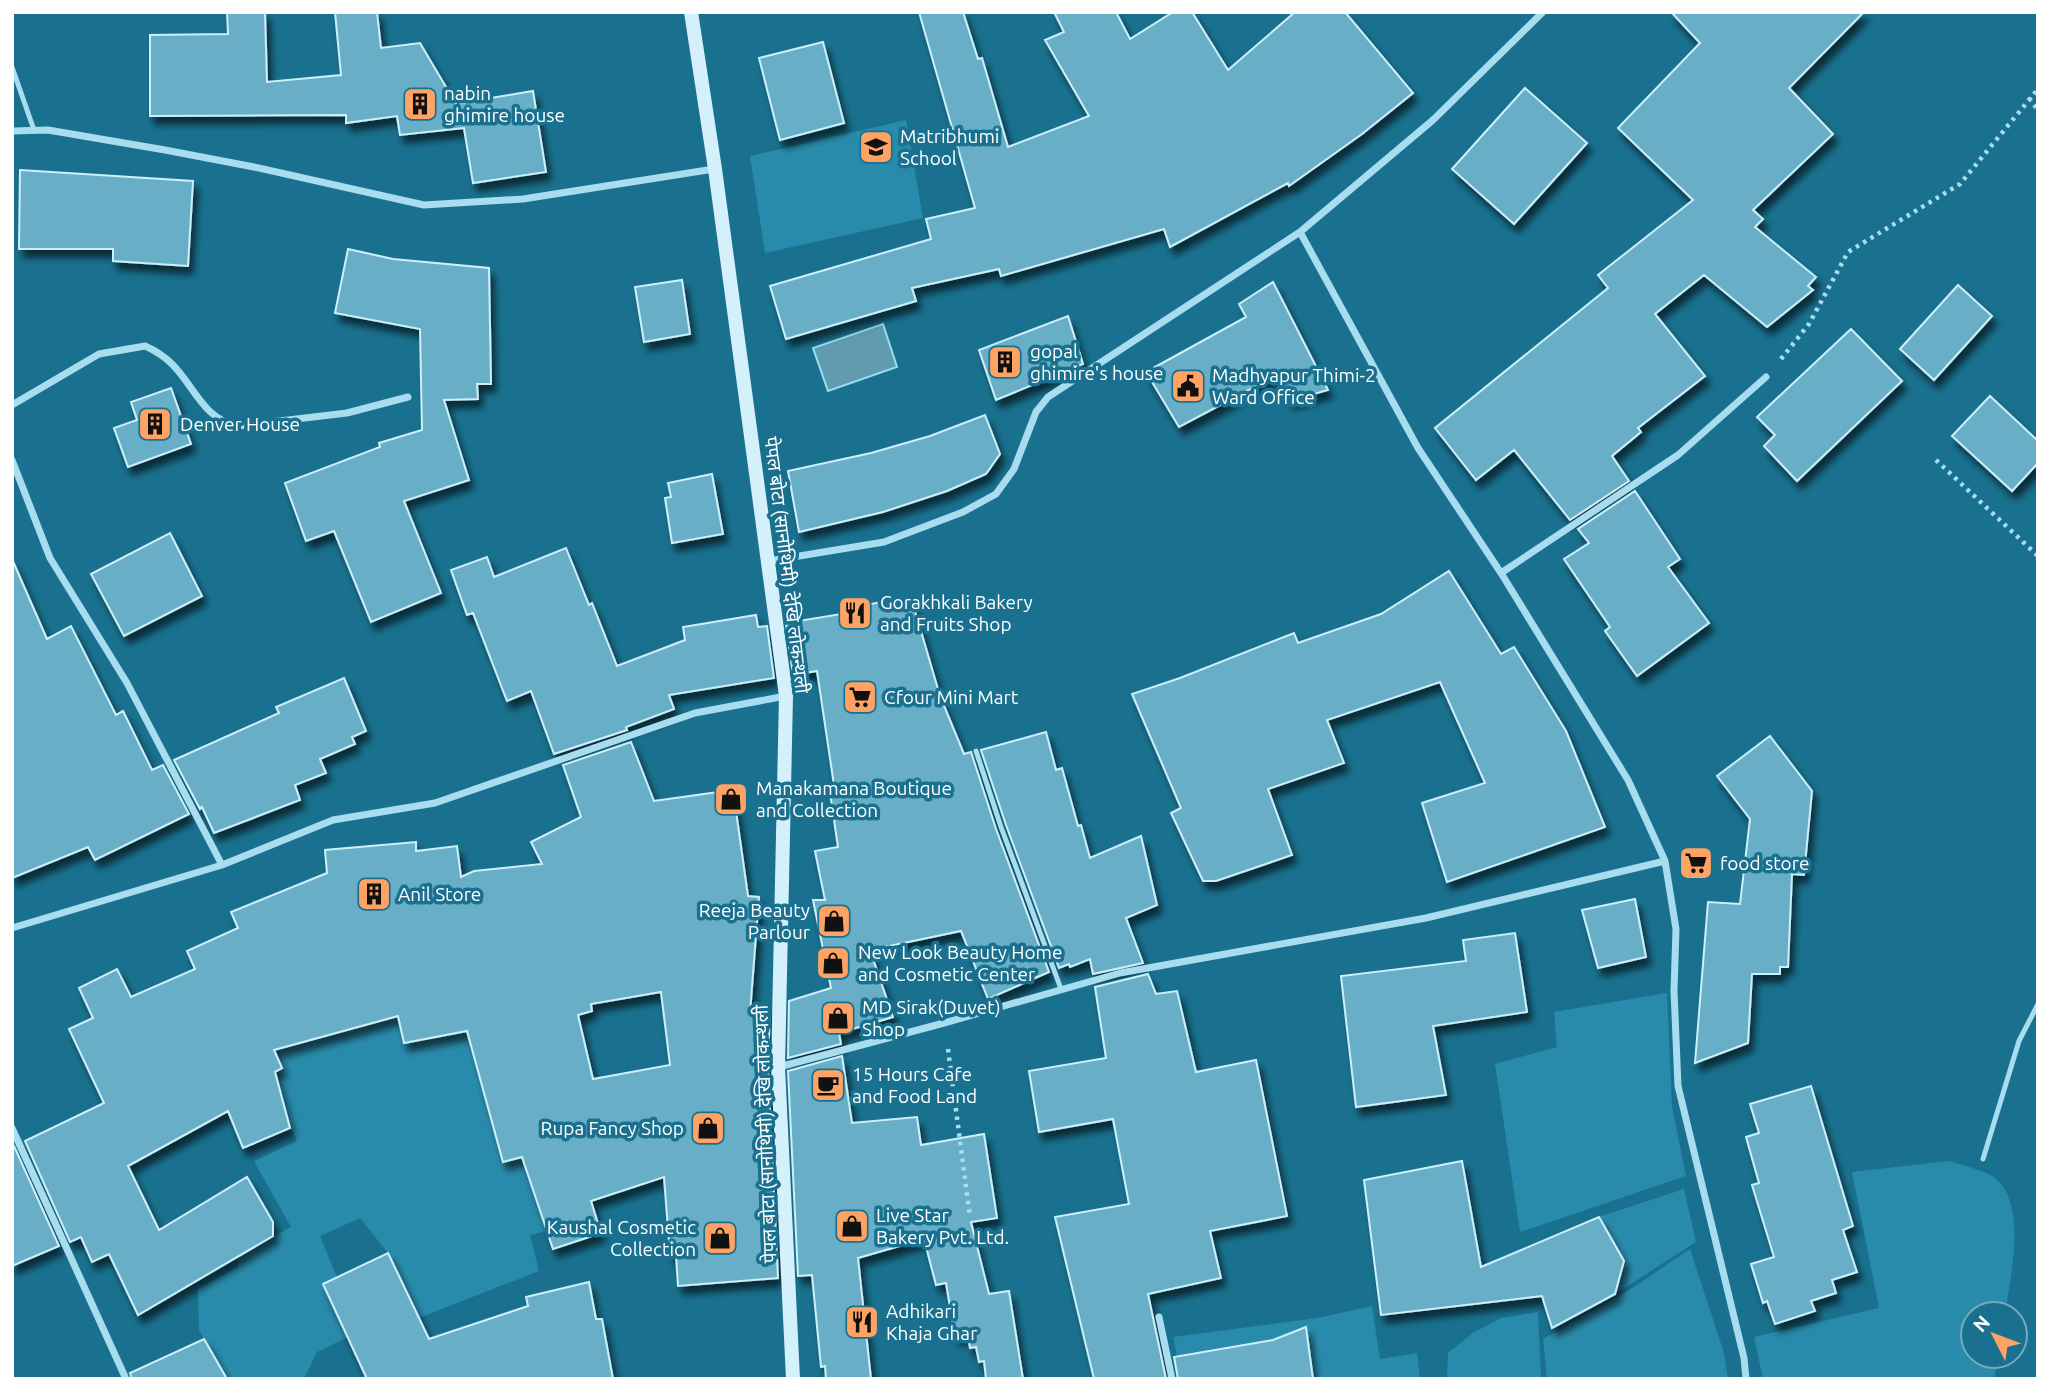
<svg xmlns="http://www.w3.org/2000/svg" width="2050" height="1391" viewBox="0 0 2050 1391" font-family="Ubuntu,'Noto Sans Devanagari',sans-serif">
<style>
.green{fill:#298bab}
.water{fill:#609bb0;stroke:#99ddf1;stroke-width:2}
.building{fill:#68aec6;stroke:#cdeffa;stroke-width:2;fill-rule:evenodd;filter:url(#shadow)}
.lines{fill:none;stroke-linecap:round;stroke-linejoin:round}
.path{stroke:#a7ddee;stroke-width:4.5;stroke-dasharray:3.5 5;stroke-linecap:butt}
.lane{stroke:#a7ddee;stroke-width:5}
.street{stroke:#a7ddee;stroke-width:7}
.secondary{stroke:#d4f0fa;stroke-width:14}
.labels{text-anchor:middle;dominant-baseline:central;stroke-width:7;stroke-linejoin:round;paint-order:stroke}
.poi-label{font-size:19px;fill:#fff;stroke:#19718f;text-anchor:start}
.street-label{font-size:19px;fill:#fff;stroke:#19718f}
</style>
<defs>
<filter id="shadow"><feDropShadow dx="4.5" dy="8" stdDeviation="3.5" flood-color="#0009"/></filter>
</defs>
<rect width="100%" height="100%" fill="#19718f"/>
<!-- green -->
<path class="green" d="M 906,120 L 923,218 L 765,253 L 750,156 Z
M 391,982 L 404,1043 L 467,1032 L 503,1162 L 549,1149 L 566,1185 L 535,1196 L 547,1231 L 530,1235 L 539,1271 L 419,1318 L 388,1253 L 360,1218 L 320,1236 L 337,1278 L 324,1284 L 348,1337 L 317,1352 L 304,1379 L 227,1379 L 199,1330 L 198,1289 L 238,1267 L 239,1256 L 291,1227 L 254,1161 L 297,1141 C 283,1114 275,1081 274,1050 L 345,1031 L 333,990 Z
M 1667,993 L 1672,1106 L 1686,1176 L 1520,1232 L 1495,1064 L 1557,1047 L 1554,1012 Z
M 1949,1161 C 1962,1165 1978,1169 1990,1175 C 2030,1197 2010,1278 2005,1314 L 1973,1314 L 1973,1356 L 1998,1356 L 1994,1379 L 1763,1379 L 1754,1337 L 1879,1308 L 1852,1172 Z
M 1684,1189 L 1696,1242 L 1615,1294 L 1552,1328 L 1526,1248 L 1599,1217 Z
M 1690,1249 L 1724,1353 L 1728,1379 L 1547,1379 L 1543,1339 L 1628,1291 Z
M 1372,1306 L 1380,1359 L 1417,1353 L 1420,1379 L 1182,1379 L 1173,1337 L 1318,1318 Z
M 1538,1312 L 1541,1379 L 1447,1379 L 1448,1353 L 1473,1333 L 1501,1318 Z"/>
<!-- water -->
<path class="water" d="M 883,324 L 897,367 L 828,391 L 813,348 Z"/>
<!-- building -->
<path class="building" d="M 227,12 L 265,12 L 267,82 L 341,75 L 335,12 L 377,12 L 381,48 L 420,43 L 462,114 L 460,103 L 533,91 L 546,172 L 473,183 L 464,128 L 400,135 L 397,116 L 346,123 L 346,115 L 150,116 L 150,35 L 228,34 Z
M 919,12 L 963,12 L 978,59 L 982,58 L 1008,147 L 1089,116 L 1045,40 L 1064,32 L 1054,12 L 1116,12 L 1130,39 L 1173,12 L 1192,12 L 1228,70 L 1295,12 L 1345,12 L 1413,93 L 1362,134 L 1289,186 L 1288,183 L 1170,247 L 1164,229 L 1001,276 L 999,269 L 912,288 L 916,301 L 786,339 L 770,286 L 931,239 L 926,219 L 975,208 Z
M 1671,12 L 1864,12 L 1789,88 L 1833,134 L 1753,210 L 1763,219 L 1755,227 L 1816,277 L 1808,286 L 1813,290 L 1767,327 L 1704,275 L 1655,314 L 1705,376 L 1638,428 L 1641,432 L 1612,456 L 1629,481 L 1570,520 L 1514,450 L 1476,480 L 1435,428 L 1608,288 L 1598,275 L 1693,200 L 1618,128 L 1700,43 Z
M 823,42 L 844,123 L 780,140 L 759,58 Z
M 1525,88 L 1587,143 L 1514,224 L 1452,169 Z
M 20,170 L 193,181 L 188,266 L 113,261 L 113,249 L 19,249 Z
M 348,249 L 393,259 L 489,268 L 491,384 L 477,384 L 478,399 L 444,400 L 469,480 L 404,501 L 441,593 L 371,622 L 334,531 L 306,541 L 285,483 L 380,447 L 379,443 L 422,430 L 420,329 L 335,313 Z
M 682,280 L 690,334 L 644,342 L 635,287 Z
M 1273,282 L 1328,390 L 1290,401 L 1277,375 L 1179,427 L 1146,372 L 1246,317 L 1239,304 Z
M 1958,285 L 1992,316 L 1934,380 L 1900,349 Z
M 1068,316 L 1083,364 L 996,400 L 979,350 Z
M 1851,329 L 1902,381 L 1797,481 L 1764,446 L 1775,435 L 1757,417 Z
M 171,388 L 191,444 L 128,467 L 114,428 L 137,420 L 131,402 Z
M 1990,396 L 2038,441 L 2038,463 L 2012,491 L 1952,436 Z
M 985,415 L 1000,454 L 986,474 L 947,491 L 883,512 L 799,532 L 788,471 L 871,453 L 930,436 Z
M 712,474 L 723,534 L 672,543 L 665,498 L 671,497 L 668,483 Z
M 1635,491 L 1680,559 L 1668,567 L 1709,623 L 1637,676 L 1605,631 L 1610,627 L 1564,559 L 1589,543 L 1578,529 Z
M 170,533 L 202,596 L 124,636 L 91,574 Z
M 566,548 L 589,605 L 592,603 L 617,666 L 685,640 L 683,627 L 756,615 L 758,627 L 767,626 L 774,678 L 669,695 L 674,709 L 626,727 L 627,730 L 554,754 L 531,691 L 507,701 L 473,613 L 467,615 L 451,570 L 487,557 L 494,577 Z
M 12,559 L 47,639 L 71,626 L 116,715 L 123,711 L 152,770 L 163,765 L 189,814 L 95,860 L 88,847 L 12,878 Z
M 1449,571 L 1501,654 L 1514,647 L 1566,731 L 1605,827 L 1447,882 L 1422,803 L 1485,783 L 1440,682 L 1327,720 L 1344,763 L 1268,789 L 1292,855 L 1216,881 L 1203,881 L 1171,813 L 1181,808 L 1132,694 L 1180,678 L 1294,633 L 1298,643 L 1381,614 Z
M 911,597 L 940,696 L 964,754 L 971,752 L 996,829 L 1049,972 L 988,999 L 961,931 L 870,950 L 893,1017 L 839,1033 L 841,1044 L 788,1058 L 789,1001 L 831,988 L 813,900 L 825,900 L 815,851 L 838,847 L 830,793 L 835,792 L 817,671 L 793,675 L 786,623 L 866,610 L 865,605 Z
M 344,678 L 366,731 L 352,737 L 355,744 L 320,759 L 326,773 L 295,785 L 300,800 L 214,833 L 202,807 L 200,809 L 174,760 L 279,713 L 276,707 Z
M 1046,732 L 1056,770 L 1062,768 L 1078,826 L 1081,825 L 1090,858 L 1141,836 L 1157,905 L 1126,918 L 1143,963 L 1093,974 L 1090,959 L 1070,967 L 1069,964 L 1059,968 L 1006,825 L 981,750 Z
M 1770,736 L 1812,791 L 1804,875 L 1792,874 L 1788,967 L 1780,967 L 1780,974 L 1752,974 L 1748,1043 L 1695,1063 L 1708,902 L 1740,904 L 1750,819 L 1717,776 Z
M 631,742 L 654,801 L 733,790 L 748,896 L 759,897 L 750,1013 L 770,1007 L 768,1067 L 778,1278 L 678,1286 L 676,1255 L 670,1255 L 664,1177 L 591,1201 L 601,1233 L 553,1249 L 522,1157 L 503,1162 L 467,1031 L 404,1043 L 398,1016 L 274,1050 L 282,1068 L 275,1072 L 290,1128 L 243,1148 L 228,1111 L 128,1166 L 159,1230 L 247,1177 L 273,1222 L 273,1236 L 138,1315 L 109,1254 L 92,1262 L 81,1237 L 70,1242 L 25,1141 L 104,1103 L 69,1029 L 93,1018 L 79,988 L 117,969 L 131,997 L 195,969 L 187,951 L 238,928 L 231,912 L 327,873 L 325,850 L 416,842 L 416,851 L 457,846 L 461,877 L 474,871 L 542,864 L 531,842 L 581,817 L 563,765 ZM 661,992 L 670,1065 L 593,1079 L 578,1015 L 592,1011 L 591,1004 Z
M 1635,899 L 1646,957 L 1598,968 L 1582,910 Z
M 1515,933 L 1527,1012 L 1433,1026 L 1446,1095 L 1356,1107 L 1341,976 L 1466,961 L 1463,940 Z
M 1148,974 L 1156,994 L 1177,991 L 1196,1072 L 1256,1060 L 1287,1216 L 1210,1231 L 1221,1278 L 1148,1294 L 1166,1379 L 1094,1379 L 1055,1217 L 1129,1204 L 1113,1119 L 1039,1132 L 1029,1071 L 1106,1058 L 1095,987 Z
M 842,1056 L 852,1123 L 917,1117 L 921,1145 L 984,1134 L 997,1218 L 971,1222 L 989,1294 L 1009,1291 L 1023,1379 L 986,1379 L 984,1361 L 979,1362 L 976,1347 L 970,1348 L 968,1335 L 955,1337 L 946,1283 L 936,1285 L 924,1239 L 858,1258 L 871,1379 L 826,1379 L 825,1366 L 821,1367 L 812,1275 L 798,1276 L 788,1071 Z
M 1811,1086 L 1853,1226 L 1843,1230 L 1857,1272 L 1832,1280 L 1836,1293 L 1811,1301 L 1815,1311 L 1775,1324 L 1767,1301 L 1763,1303 L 1751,1264 L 1774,1257 L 1752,1185 L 1759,1183 L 1746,1137 L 1759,1133 L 1750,1104 Z
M 14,1146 L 59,1246 L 12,1266 L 12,1147 Z
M 1462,1161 L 1481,1267 L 1599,1217 L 1624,1261 L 1615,1294 L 1552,1328 L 1542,1296 L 1381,1315 L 1364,1180 Z
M 388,1253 L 429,1339 L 528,1306 L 526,1297 L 589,1282 L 596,1319 L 602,1319 L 613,1379 L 367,1379 L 323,1284 Z
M 1306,1327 L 1313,1379 L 1178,1379 L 1174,1357 L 1273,1340 Z
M 204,1339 L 227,1379 L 132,1379 L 130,1373 Z"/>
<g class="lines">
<!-- path -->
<path class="path" d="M 2029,98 L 2038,110
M 1781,359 L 1809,324 L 1848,252 L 1960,184 L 2038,89
M 1936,460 L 2038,556
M 948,1049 L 970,1217"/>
<!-- lane -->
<path class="lane" d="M 12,67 L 34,130
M 976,751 L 1001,827 L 1061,989
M 1983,1159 L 2019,1041 L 2038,1004"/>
<!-- street -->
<path class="street" d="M 12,131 L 48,130 L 165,150 L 254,167 L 424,205 L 523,199 L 714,169
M 1300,232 L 1418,448 L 1501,573 L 1628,780 L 1665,861 L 1676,929 L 1674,991 L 1678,1086 L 1744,1358 L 1746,1379
M 12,405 L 99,354 L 145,346 C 154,350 164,356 172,364 C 195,387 202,418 238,426 L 347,413 L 408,397
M 12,460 L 50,558 L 127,683 L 222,865
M 769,561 L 884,542 L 963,512 L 996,494 L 1014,469 L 1036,412 L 1048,397 L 1300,232 L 1433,120 L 1543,12
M 1501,573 L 1678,455 L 1766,377
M 12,928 L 222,865 L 333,820 L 435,803 L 695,713 L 786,696
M 779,1067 L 944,1023 L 1120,973 L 1426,918 L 1665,861
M 12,1128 L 126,1379
M 1159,1317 L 1172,1379"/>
<!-- secondary -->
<path class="secondary" d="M 691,12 L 715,169 L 786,696 L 778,1067 L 793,1379"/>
</g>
<!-- icons -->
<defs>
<g id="building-square" transform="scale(1.75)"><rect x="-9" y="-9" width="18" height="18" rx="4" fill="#ffa364" stroke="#19718f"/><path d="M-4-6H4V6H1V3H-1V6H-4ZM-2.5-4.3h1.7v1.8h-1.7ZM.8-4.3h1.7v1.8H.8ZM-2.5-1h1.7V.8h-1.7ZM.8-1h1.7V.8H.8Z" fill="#111"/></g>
<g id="school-square" transform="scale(1.75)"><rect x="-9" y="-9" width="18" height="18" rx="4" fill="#ffa364" stroke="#19718f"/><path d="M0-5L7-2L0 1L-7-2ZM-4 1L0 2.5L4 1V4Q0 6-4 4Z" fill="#111"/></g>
<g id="civic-square" transform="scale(1.75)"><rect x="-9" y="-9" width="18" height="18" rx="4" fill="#ffa364" stroke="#19718f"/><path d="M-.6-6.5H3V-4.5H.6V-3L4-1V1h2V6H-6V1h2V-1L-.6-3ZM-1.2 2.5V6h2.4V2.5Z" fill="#111"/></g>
<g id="restaurant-square" transform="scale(1.75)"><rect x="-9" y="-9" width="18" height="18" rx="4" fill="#ffa364" stroke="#19718f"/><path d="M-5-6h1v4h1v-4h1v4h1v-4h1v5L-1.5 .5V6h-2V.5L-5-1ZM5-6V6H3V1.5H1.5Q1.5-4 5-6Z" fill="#111"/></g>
<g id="supermarket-square" transform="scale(1.75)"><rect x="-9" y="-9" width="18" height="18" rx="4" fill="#ffa364" stroke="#19718f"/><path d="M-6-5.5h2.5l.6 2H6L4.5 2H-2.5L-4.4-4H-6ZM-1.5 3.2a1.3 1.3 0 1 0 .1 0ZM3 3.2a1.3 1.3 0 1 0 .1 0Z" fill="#111"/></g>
<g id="shop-square" transform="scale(1.75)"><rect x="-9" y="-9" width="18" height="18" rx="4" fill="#ffa364" stroke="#19718f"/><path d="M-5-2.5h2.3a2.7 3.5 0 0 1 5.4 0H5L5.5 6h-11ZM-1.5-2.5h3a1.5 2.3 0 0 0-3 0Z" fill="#111"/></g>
<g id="cafe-square" transform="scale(1.75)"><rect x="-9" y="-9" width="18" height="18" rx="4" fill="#ffa364" stroke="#19718f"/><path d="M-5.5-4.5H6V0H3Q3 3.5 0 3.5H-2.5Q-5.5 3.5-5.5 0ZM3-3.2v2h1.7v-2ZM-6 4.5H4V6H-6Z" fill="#111"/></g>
</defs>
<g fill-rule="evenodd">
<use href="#building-square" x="420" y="104"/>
<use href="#school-square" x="876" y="147"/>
<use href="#building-square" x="1005" y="362"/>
<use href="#civic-square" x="1188" y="386"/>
<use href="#building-square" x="155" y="424"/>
<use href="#restaurant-square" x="855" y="613"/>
<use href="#supermarket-square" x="860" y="697"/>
<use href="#shop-square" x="731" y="799"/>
<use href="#supermarket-square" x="1696" y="863"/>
<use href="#building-square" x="374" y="894"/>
<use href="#shop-square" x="834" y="921"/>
<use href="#shop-square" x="833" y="963"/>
<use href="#shop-square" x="838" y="1018"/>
<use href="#cafe-square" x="828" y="1085"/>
<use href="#shop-square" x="708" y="1128"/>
<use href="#shop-square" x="852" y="1226"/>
<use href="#shop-square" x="720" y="1238"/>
<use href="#restaurant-square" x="862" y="1322"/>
</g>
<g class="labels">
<!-- poi labels -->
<g class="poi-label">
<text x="444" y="93">nabin<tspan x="444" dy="22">ghimire house</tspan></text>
<text x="900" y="136">Matribhumi<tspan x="900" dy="22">School</tspan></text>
<text x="1030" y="351">gopal<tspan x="1030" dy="22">ghimire's house</tspan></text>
<text x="1212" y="375">Madhyapur Thimi-2<tspan x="1212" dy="22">Ward Office</tspan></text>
<text x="180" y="424">Denver House</text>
<text x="880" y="602">Gorakhkali Bakery<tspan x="880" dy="22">and Fruits Shop</tspan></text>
<text x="884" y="697">Cfour Mini Mart</text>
<text x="756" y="788">Manakamana Boutique<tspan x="756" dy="22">and Collection</tspan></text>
<text x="1720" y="863">food store</text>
<text x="398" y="894">Anil Store</text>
<text x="810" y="910" text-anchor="end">Reeja Beauty<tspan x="810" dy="22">Parlour</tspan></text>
<text x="858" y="952">New Look Beauty Home<tspan x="858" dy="22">and Cosmetic Center</tspan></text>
<text x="862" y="1007">MD Sirak(Duvet)<tspan x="862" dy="22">Shop</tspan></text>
<text x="852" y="1074">15 Hours Cafe<tspan x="852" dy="22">and Food Land</tspan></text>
<text x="684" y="1128" text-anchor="end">Rupa Fancy Shop</text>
<text x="876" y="1215">Live Star<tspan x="876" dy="22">Bakery Pvt. Ltd.</tspan></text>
<text x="696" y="1227" text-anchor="end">Kaushal Cosmetic<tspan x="696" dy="22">Collection</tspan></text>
<text x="886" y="1311">Adhikari<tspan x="886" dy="22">Khaja Ghar</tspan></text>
</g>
<!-- street labels -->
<g class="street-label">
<text transform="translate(787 565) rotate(83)">पेपल बोटा (सानोथिमी) देखि लोकन्थली</text>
<text transform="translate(765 1134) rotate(-92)">पेपल बोटा (सानोथिमी) देखि लोकन्थली</text>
</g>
</g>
<!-- border -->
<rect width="2050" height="1391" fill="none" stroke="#ffffff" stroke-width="28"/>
<!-- north arrow -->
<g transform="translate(1994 1335) rotate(312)"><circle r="33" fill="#19718f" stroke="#75aabc" stroke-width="2"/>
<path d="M0-5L12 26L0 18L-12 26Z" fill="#ffa364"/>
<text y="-10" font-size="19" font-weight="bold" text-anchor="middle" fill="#ffffff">N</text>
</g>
</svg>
